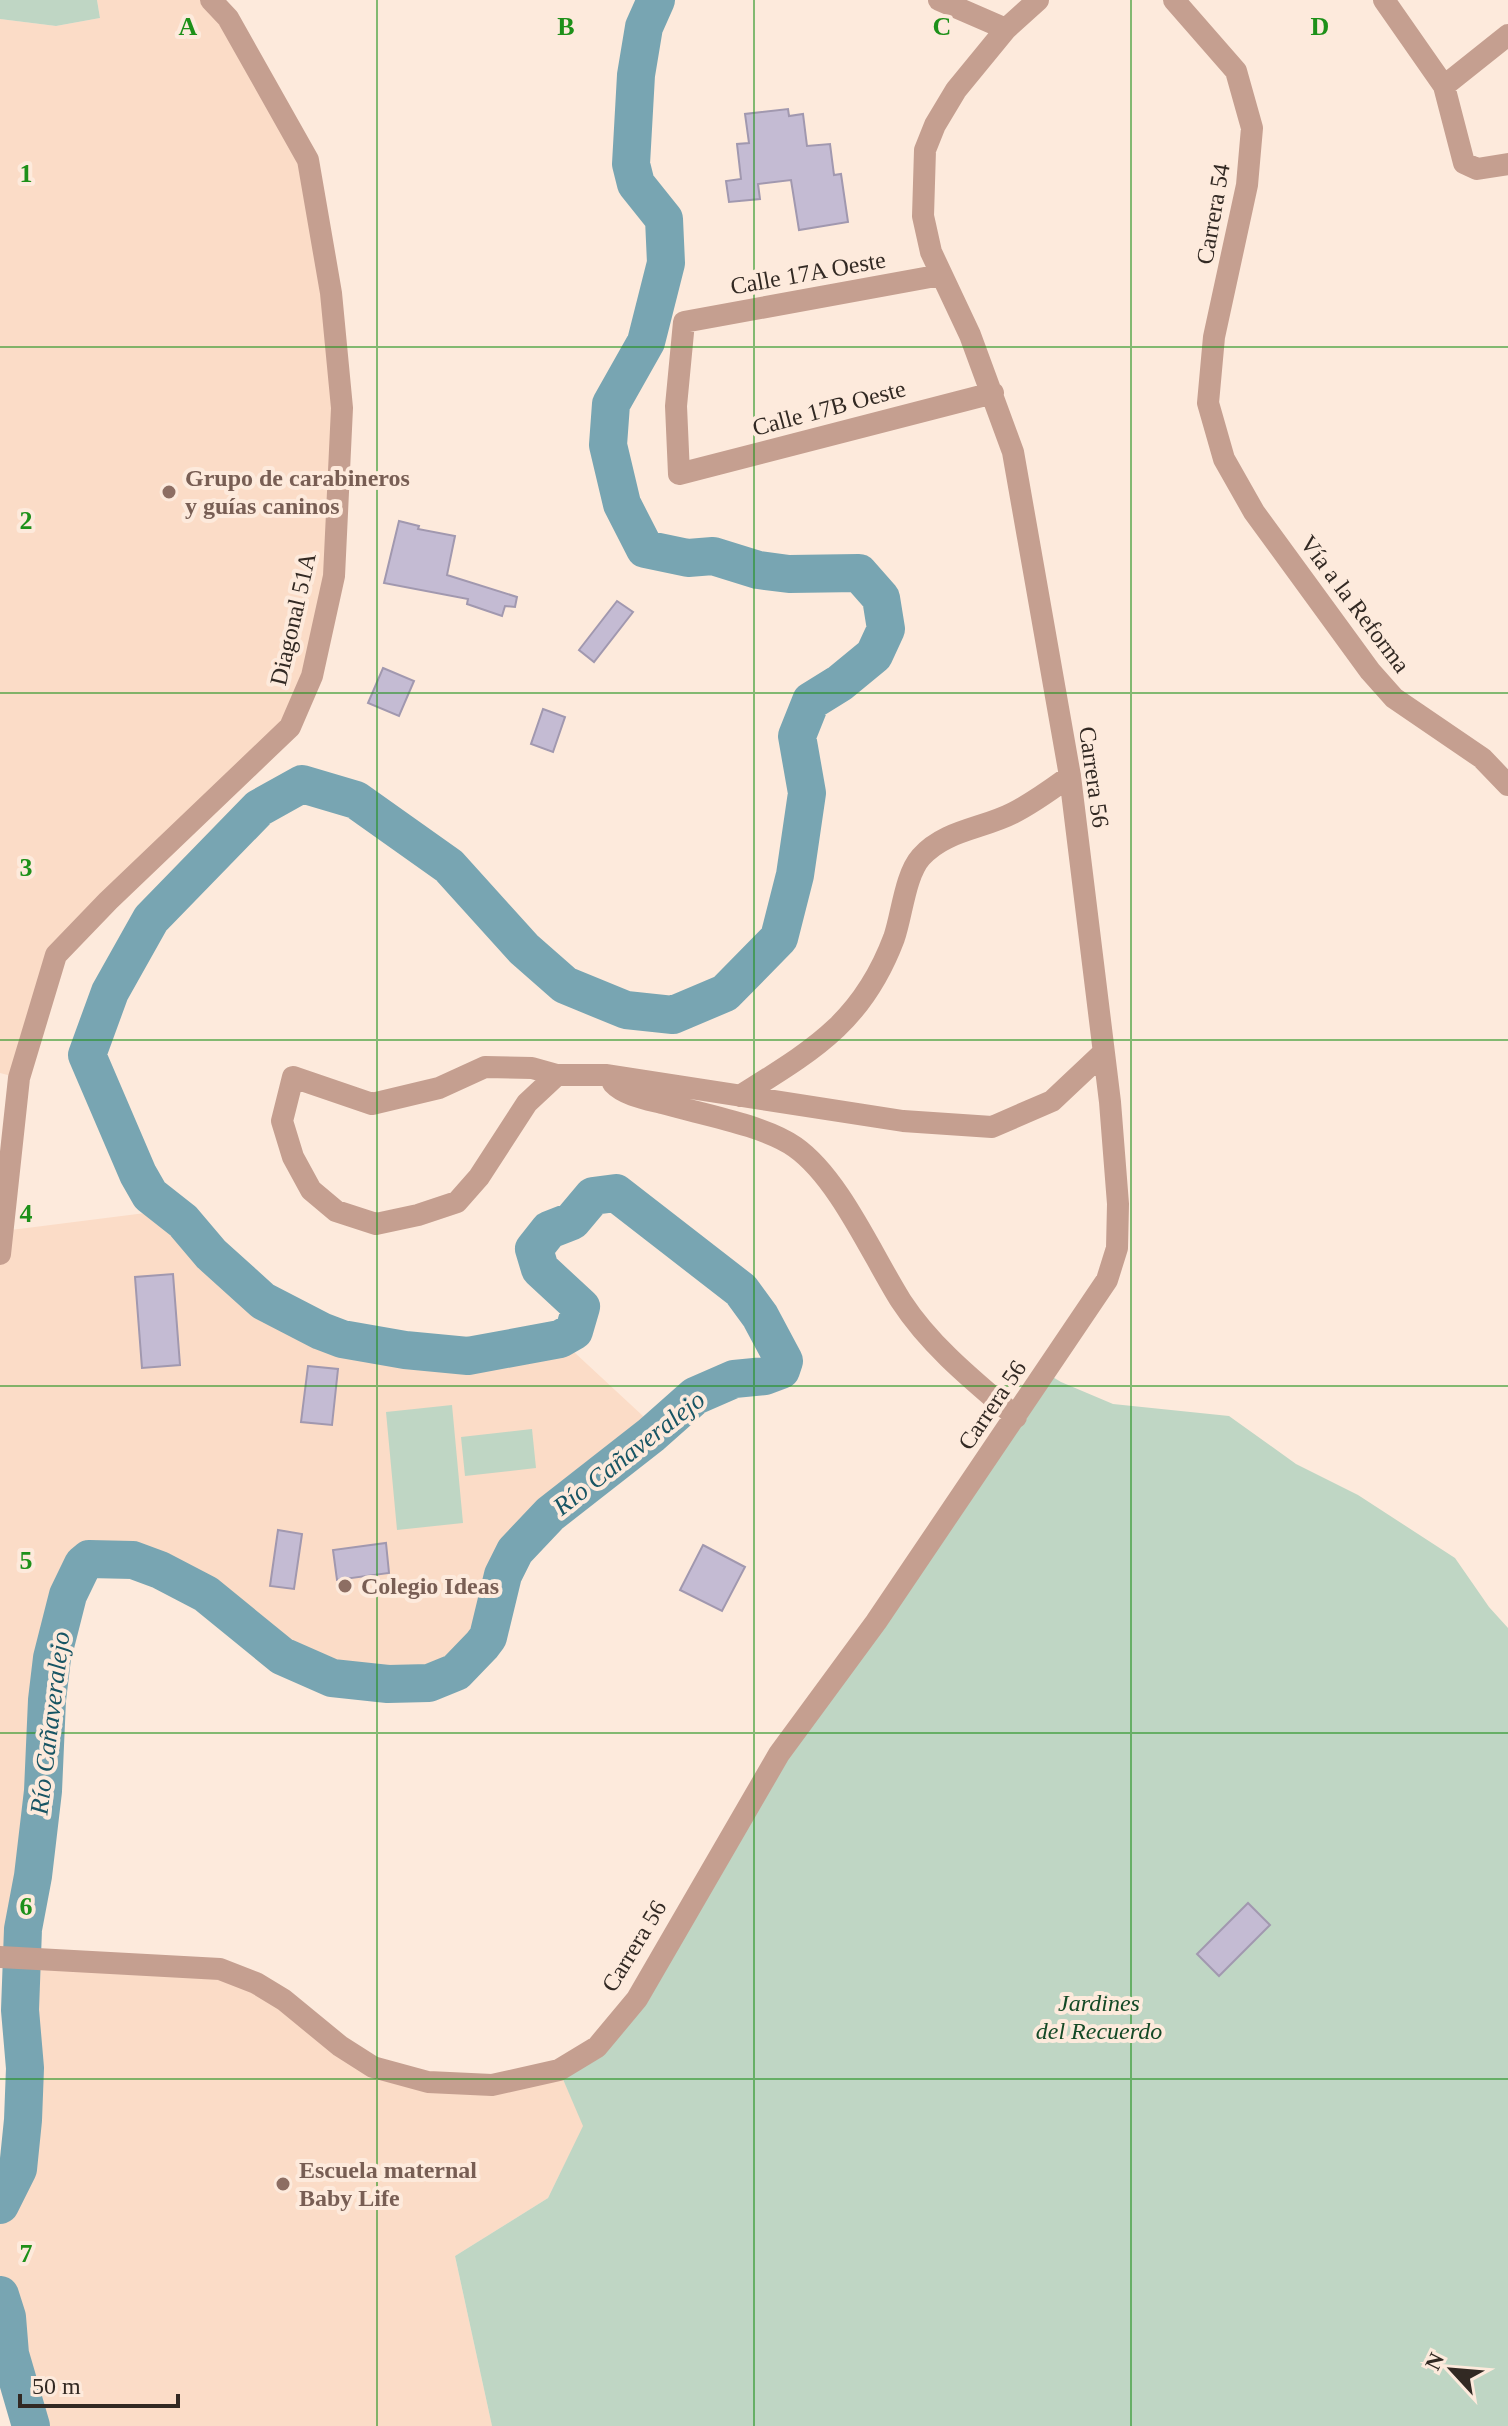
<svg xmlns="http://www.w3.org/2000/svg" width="1508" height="2426" viewBox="0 0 1508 2426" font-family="Georgia,serif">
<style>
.built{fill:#fbdcc7}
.green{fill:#bfd6c4}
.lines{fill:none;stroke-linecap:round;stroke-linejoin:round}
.river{stroke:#78a5b2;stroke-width:38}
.building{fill:#c4bbd3;stroke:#a198af;stroke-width:2}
.minor{stroke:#c59f90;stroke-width:22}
.grid{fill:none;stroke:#1d9019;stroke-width:2;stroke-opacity:0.55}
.education-dot{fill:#8d6e63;stroke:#fdeadc;stroke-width:3}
.labels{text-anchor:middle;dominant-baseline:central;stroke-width:8;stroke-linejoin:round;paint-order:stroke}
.street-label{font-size:24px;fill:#322923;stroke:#fdeadc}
.education-label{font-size:24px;font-weight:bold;fill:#785e54;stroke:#fdeadc;text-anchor:start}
.park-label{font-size:24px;font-style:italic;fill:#144926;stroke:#fdeadc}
.water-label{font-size:26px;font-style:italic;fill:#185564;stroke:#fdeadc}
.grid-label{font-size:26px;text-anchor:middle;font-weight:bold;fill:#1d9019;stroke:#fdeadc;stroke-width:8;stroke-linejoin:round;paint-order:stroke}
</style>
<rect width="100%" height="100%" fill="#fdeadc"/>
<!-- built -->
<path class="built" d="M 97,0 L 211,0 L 308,160 L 331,293 L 334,576 L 290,727 L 56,955 L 19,1078 L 0,1073 L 0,19 L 56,26 L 100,18 Z
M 169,1210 L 183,1221 L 211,1254 L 263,1301 L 321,1331 L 342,1339 L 405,1350 L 468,1356 L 560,1339 L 657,1429 L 550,1514 L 515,1551 L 496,1596 L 488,1637 L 456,1672 L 429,1683 L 388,1684 L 332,1678 L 282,1656 L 206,1594 L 160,1570 L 132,1560 L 90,1559 L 83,1564 L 68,1595 L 52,1658 L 47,1700 L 43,1791 L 33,1876 L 23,1929 L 22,1956 L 220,1969 L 340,2046 L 428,2082 L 559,2070 L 584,2126 L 548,2198 L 455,2256 L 492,2426 L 31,2426 L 10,2354 L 7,2317 L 0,2295 L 0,2205 L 18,2169 L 25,2068 L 20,2010 L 22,1957 L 0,1957 L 0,1254 L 3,1231 Z"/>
<!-- green -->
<path class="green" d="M 0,0 L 97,0 L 100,18 L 56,26 L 0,19 Z
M 1046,1373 L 1061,1382 L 1113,1404 L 1229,1416 L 1296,1464 L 1358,1495 L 1455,1558 L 1489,1607 L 1508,1628 L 1508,2426 L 492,2426 L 455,2256 L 548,2198 L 583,2126 L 559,2070 L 597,2047 L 707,1873 Z
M 452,1405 L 463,1523 L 397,1530 L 386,1412 Z
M 532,1429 L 536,1468 L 465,1476 L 461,1437 Z"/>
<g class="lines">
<!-- river -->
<path class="river" d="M 0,2205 L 18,2169 L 23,2120 L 25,2068 L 20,2010 L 23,1929 L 33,1876 L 43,1791 L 47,1700 L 52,1658 L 68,1595 L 83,1564 L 89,1559 L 133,1560 L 160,1570 L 206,1594 L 282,1656 L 332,1678 L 388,1684 L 429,1683 L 456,1672 L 482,1645 L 488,1637 L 503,1575 L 515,1551 L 550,1514 L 651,1435 L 695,1396 L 734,1379 L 765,1376 L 781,1370 L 784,1361 L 760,1316 L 741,1290 L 616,1193 L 593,1196 L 572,1221 L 549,1230 L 534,1249 L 540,1269 L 581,1307 L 574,1331 L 560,1339 L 468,1356 L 405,1350 L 342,1339 L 321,1331 L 263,1301 L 211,1254 L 183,1221 L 150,1195 L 138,1174 L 87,1055 L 110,992 L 151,919 L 259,808 L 302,784 L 356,800 L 449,866 L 524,949 L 565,985 L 626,1010 L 673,1015 L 725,993 L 779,938 L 795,875 L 807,793 L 797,736 L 811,701 L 840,683 L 874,655 L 886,629 L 881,598 L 859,573 L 789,574 L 758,570 L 713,556 L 688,558 L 645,549 L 622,504 L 608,445 L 611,404 L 646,342 L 666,263 L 664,219 L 636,184 L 631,164 L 636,75 L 644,27 L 656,0
M 0,2295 L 7,2317 L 10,2354 L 31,2426"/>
</g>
<!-- building -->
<path class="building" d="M 788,109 L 789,116 L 803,114 L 807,146 L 830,144 L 834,175 L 841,174 L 848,222 L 799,230 L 791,180 L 758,184 L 760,199 L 729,202 L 726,181 L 741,179 L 737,144 L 749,143 L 745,114 Z
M 399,521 L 419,526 L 418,529 L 455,536 L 447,575 L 517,597 L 515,607 L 505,606 L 502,616 L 467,604 L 468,599 L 384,583 Z
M 617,601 L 633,612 L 594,662 L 579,650 Z
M 383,668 L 414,681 L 399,716 L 368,703 Z
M 543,709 L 565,717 L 553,752 L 531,744 Z
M 173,1274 L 180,1365 L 142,1368 L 135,1277 Z
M 308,1366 L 338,1369 L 332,1425 L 301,1422 Z
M 278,1530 L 302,1534 L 294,1589 L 270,1586 Z
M 386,1543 L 389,1573 L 337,1580 L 333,1550 Z
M 703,1545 L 745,1567 L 722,1611 L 680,1590 Z
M 1248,1903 L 1270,1925 L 1219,1976 L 1197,1954 Z"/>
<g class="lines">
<!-- minor -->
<path class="minor" d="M 939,0 L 1006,29
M 1174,0 L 1236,71 L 1252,128 L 1247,185 L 1214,337 L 1208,403 L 1224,459 L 1254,512 L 1370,671 L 1394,698 L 1482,758 L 1508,785
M 1384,0 L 1444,86 L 1464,163 L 1477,169 L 1508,164
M 1444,86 L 1508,35
M 941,275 L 684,322 L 676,406 L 679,474 L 993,393
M 557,1075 L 527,1103 L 479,1177 L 457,1202 L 418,1215 L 376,1224 L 336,1211 L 311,1190 L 293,1157 L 282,1121 L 293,1077 L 372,1104 L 439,1088 L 485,1067 L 532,1068 L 557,1075 L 607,1075 L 903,1121 L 992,1127 L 1052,1101 L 1104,1052
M 613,1083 C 624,1095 646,1099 662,1103 C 700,1114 764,1125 795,1147 C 839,1178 872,1255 901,1301 C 931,1347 975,1382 1016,1417
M 740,1096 C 813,1050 862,1023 894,938 C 902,915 905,875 921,857 C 945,830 982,829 1013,813 C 1033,803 1052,789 1070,776
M 0,1254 L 19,1078 L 56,955 L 108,901 L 290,727 L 312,676 L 334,576 L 342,408 L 331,293 L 308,160 L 228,18 L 211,0
M 0,1957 L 220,1969 L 256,1983 L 284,2000 L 340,2046 L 373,2067 L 428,2082 L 492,2085 L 559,2070 L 597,2047 L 637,1999 L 779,1754 L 876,1622 L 1107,1280 L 1117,1248 L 1118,1204 L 1110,1102 L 1070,776 L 1013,452 L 970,335 L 931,252 L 923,216 L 925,150 L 935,125 L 956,90 L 1006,29 L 1038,0"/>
</g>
<!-- grid -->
<path class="grid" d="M 377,0 L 377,2426M 754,0 L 754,2426M 1131,0 L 1131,2426M 0,347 L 1508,347M 0,693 L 1508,693M 0,1040 L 1508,1040M 0,1386 L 1508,1386M 0,1733 L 1508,1733M 0,2079 L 1508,2079"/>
<!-- markers -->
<g class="education-dot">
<circle cx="169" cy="492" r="8"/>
<circle cx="345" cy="1586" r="8"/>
<circle cx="283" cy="2184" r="8"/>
</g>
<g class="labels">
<!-- street labels -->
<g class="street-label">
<text transform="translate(1213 214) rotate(-80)">Carrera 54</text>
<text transform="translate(808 273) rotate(-10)">Calle 17A Oeste</text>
<text transform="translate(829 408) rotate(-15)">Calle 17B Oeste</text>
<text transform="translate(1355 604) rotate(53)">Vía a la Reforma</text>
<text transform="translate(293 619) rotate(-77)">Diagonal 51A</text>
<text transform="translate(1094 777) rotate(82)">Carrera 56</text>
<text transform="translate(992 1405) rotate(-56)">Carrera 56</text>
<text transform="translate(634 1946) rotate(-59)">Carrera 56</text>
</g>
<!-- education labels -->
<g class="education-label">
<text x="185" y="478">Grupo de carabineros<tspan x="185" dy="28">y guías caninos</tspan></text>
<text x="361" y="1586">Colegio Ideas</text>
<text x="299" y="2170">Escuela maternal<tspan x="299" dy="28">Baby Life</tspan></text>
</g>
<!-- park labels -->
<g class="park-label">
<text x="1099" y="2003">Jardines<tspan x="1099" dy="28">del Recuerdo</tspan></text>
</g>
<!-- water labels -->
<g class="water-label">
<text transform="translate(629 1453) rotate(-38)">Río Cañaveralejo</text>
<text transform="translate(50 1723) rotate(-83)">Río Cañaveralejo</text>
</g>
</g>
<g class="grid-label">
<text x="188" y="35">A</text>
<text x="566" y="35">B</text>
<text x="942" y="35">C</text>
<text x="1320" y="35">D</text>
<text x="26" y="182">1</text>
<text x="26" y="529">2</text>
<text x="26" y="876">3</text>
<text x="26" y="1222">4</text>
<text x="26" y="1569">5</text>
<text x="26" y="1915">6</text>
<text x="26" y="2262">7</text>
</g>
<!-- north arrow -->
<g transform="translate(1452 2370) rotate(296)" stroke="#fdeadc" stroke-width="6" paint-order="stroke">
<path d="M0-6L14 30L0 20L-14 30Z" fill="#322923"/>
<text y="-12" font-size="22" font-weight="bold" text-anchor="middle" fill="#322923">N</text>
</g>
<!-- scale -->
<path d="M20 2394v12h158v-12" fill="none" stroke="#322923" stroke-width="4"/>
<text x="32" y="2394" font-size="24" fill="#322923" stroke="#fdeadc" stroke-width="6" paint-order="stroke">50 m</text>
</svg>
